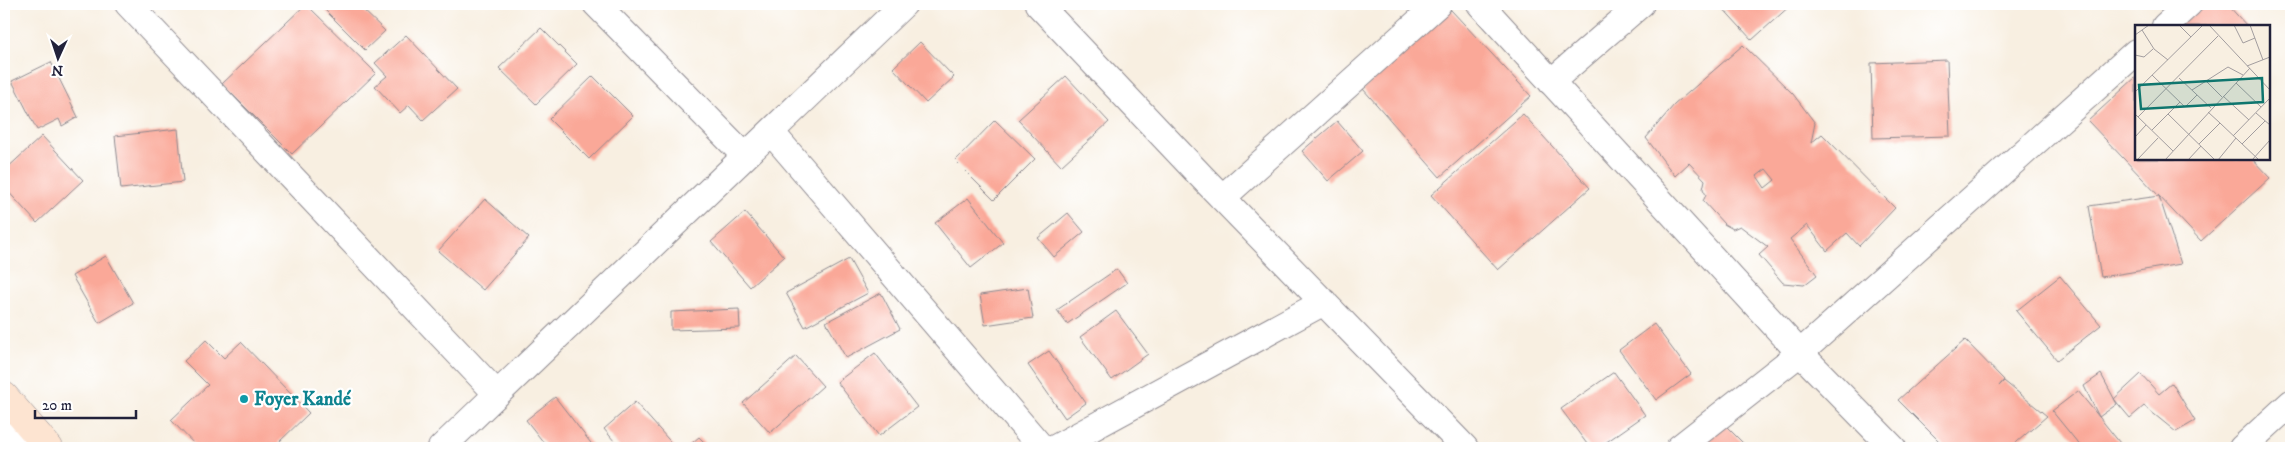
<svg xmlns="http://www.w3.org/2000/svg" width="2295" height="452" viewBox="0 0 2295 452" font-family="'IM FELL DW Pica',serif">
<style>
.building{fill:#faa898;fill-rule:evenodd}
.lines{fill:none;stroke-linecap:round;stroke-linejoin:round}
.street-casing{stroke:#8d888e;stroke-width:28}
.secondary-casing{stroke:#8d888e;stroke-width:29}
.street{stroke:#fff;stroke-width:26}
.secondary{stroke:#fde4d1;stroke-width:28}
.culture-dot{fill:#0f9aa8;stroke:#fff;stroke-width:2}
.labels{text-anchor:middle;dominant-baseline:central;stroke-width:4.5;stroke-linejoin:round;paint-order:stroke}
.culture-label{font-size:19px;font-weight:bold;fill:#0d838f;stroke:#fff;text-anchor:start}
.inset-road{fill:none;stroke:#a29d9f;stroke-width:1}
.view{fill:#0f766e;fill-opacity:0.15;stroke:#0f766e;stroke-width:2.5}
.inset-edge{fill:none;stroke:#22223b;stroke-width:2.5}
</style>
<rect width="100%" height="100%" fill="#fff"/>
<filter id="ink" filterUnits="userSpaceOnUse"><feTurbulence type="fractalNoise" baseFrequency=".02" numOctaves="2"/><feDisplacementMap in="SourceGraphic" scale="10" xChannelSelector="R" yChannelSelector="G"/><feConvolveMatrix kernelMatrix="1 2 1 2 8 2 1 2 1" color-interpolation-filters="sRGB"/></filter>
<filter id="wash" filterUnits="userSpaceOnUse"><feTurbulence type="fractalNoise" baseFrequency=".0096" numOctaves="4" result="noise"/><feDisplacementMap in="SourceGraphic" scale="20" xChannelSelector="R" yChannelSelector="G"/><feGaussianBlur stdDeviation="1.12" result="paint"/><feColorMatrix in="noise" values="0 0 0 0 0 0 0 0 0 0 0 0 0 0 0 0 0 1.4 0 .05"/><feComposite in="paint" operator="in"/></filter>
<g filter="url(#wash)">
<rect width="100%" height="100%" fill="#f8efe1"/>
<g id="blocks">
<!-- building -->
<path class="building" d="M 306,4 L 376,73 L 292,154 L 222,84 Z
M 319,4 L 357,4 L 385,31 L 365,50 Z
M 1719,4 L 1792,4 L 1752,40 Z
M 2205,4 L 2227,4 L 2247,26 L 2179,26 Z
M 1451,10 L 1531,96 L 1440,177 L 1363,89 Z
M 541,28 L 577,64 L 536,104 L 499,68 Z
M 406,35 L 457,89 L 423,120 L 409,105 L 400,113 L 375,86 L 387,76 L 375,63 Z
M 920,42 L 954,77 L 926,103 L 893,68 Z
M 1743,45 L 1793,94 L 1815,123 L 1811,143 L 1822,134 L 1895,208 L 1859,246 L 1847,233 L 1827,251 L 1807,225 L 1790,239 L 1817,275 L 1804,285 L 1783,283 L 1759,255 L 1768,247 L 1740,226 L 1733,229 L 1724,224 L 1703,201 L 1706,195 L 1703,189 L 1705,180 L 1689,163 L 1675,176 L 1646,138 L 1674,105 ZM 1766,169 L 1775,180 L 1765,188 L 1757,176 Z
M 1947,60 L 1950,136 L 1873,138 L 1871,63 Z
M 51,62 L 78,117 L 62,126 L 59,119 L 37,130 L 12,81 Z
M 593,76 L 633,116 L 589,159 L 549,119 Z
M 1066,76 L 1109,122 L 1061,166 L 1018,120 Z
M 2136,77 L 2136,159 L 2252,159 L 2270,178 L 2201,241 L 2159,196 L 2181,264 L 2101,277 L 2089,206 L 2159,196 L 2088,121 Z
M 1523,114 L 1590,188 L 1498,270 L 1431,195 Z
M 995,120 L 1035,159 L 994,200 L 955,161 Z
M 1337,121 L 1363,151 L 1328,181 L 1302,151 Z
M 178,129 L 183,182 L 121,189 L 115,136 Z
M 42,136 L 83,180 L 37,223 L 4,187 L 4,171 Z
M 968,198 L 1003,243 L 971,268 L 935,223 Z
M 485,199 L 529,238 L 483,290 L 438,251 Z
M 745,212 L 784,257 L 750,287 L 711,242 Z
M 1068,213 L 1084,232 L 1054,257 L 1038,238 Z
M 106,256 L 133,303 L 99,323 L 72,276 Z
M 849,259 L 868,293 L 805,327 L 786,293 Z
M 1117,269 L 1127,283 L 1067,324 L 1057,310 Z
M 2060,276 L 2101,325 L 2057,360 L 2016,311 Z
M 1028,288 L 1033,318 L 985,325 L 980,295 Z
M 881,293 L 900,329 L 846,358 L 826,322 Z
M 739,309 L 740,328 L 671,330 L 671,312 Z
M 1116,311 L 1148,354 L 1112,380 L 1080,337 Z
M 1654,324 L 1691,374 L 1656,400 L 1619,350 Z
M 206,340 L 224,358 L 241,342 L 309,413 L 278,443 L 283,448 L 198,448 L 171,420 L 208,385 L 184,361 Z
M 1965,340 L 2004,380 L 1999,386 L 2004,381 L 2047,416 L 2010,448 L 1946,448 L 1898,400 Z
M 1049,351 L 1086,403 L 1065,418 L 1028,365 Z
M 875,353 L 917,407 L 879,436 L 837,382 Z
M 796,356 L 823,386 L 770,433 L 743,403 Z
M 1614,372 L 1645,415 L 1598,448 L 1590,448 L 1561,409 Z
M 2101,374 L 2117,404 L 2099,417 L 2084,386 Z
M 2141,374 L 2159,394 L 2172,383 L 2195,421 L 2176,432 L 2144,406 L 2130,418 L 2114,399 Z
M 2078,391 L 2100,418 L 2124,448 L 2082,448 L 2052,411 Z
M 555,397 L 594,447 L 548,448 L 526,420 Z
M 635,402 L 676,448 L 620,448 L 604,429 Z
M 1724,424 L 1748,448 L 1699,448 Z
M 699,437 L 710,448 L 686,448 Z"/>
</g>
</g>
<g filter="url(#ink)">
<use href="#blocks" fill-opacity="0" stroke="#8d888e" stroke-width="1"/>
<g class="lines">
<!-- street casing -->
<g class="street-casing">
<path id="street" d="M 128,4 L 497,394
M 596,4 L 745,156
M 1038,4 L 1200,175 L 1465,448
M 1480,4 L 1800,353 L 1893,448
M 2165,26 L 2189,4
M 1551,82 L 1641,4
M 771,132 L 1042,448
M 1222,198 L 1438,4
M 4,437 L 32,430
M 441,448 L 904,4
M 1055,448 L 1324,302
M 1679,448 L 1800,353 L 2136,52
M 2242,448 L 2291,403"/>
</g>
<!-- secondary casing -->
<g class="secondary-casing">
<path id="secondary" d="M 4,396 L 49,448"/>
</g>
<!-- street -->
<use href="#street" class="street"/>
<!-- secondary -->
<use href="#secondary" class="secondary"/>
</g>
</g>
<!-- markers -->
<circle class="culture-dot" cx="244" cy="399" r="5"/>
<g class="labels">
<!-- culture labels -->
<g class="culture-label">
<text x="254" y="399">Foyer Kandé</text>
</g>
</g>
<!-- overview -->
<g transform="translate(2135 25)">
<rect width="135" height="135" fill="#f8efe1"/>
<path class="inset-road" d="M 44,0 L 56,12M 74,0 L 135,65M 99,0 L 108,18 L 120,13M 115,0 L 128,35M 7,5 L 19,24 L 33,35M 0,10 L 14,0M 0,30 L 9,32 L 18,24M 112,41 L 135,32M 17,50 L 50,82 L 62,70M 44,53 L 76,83M 71,56 L 87,72M 101,58 L 126,82M 57,65 L 93,42 L 108,50M 0,67 L 68,0M 88,71 L 114,95M 73,87 L 85,98M 121,88 L 135,100M 0,89 L 38,126M 33,89 L 80,135M 3,92 L 83,11M 17,105 L 45,77M 98,111 L 135,73M 0,112 L 11,100M 64,119 L 85,98 L 124,135M 107,119 L 130,96M 2,135 L 23,113M 30,135 L 115,43M 53,135 L 66,121M 83,135 L 101,113M 117,135 L 135,115"/>
<path class="view" d="M 127,53 L 128,77 L 6,84 L 4,60 Z"/>
<rect width="135" height="135" class="inset-edge"/>
</g>
<!-- margin -->
<rect width="2295" height="452" fill="none" stroke="#fff" stroke-width="20"/>
<!-- north arrow -->
<g transform="translate(58 58) rotate(183)" stroke="#ffffff" stroke-width="4" paint-order="stroke">
<path d="M0-4L9 19L0 12L-9 19Z" fill="#22223b"/>
<text y="-8" font-size="14" font-weight="bold" text-anchor="middle" fill="#22223b">N</text>
</g>
<!-- scale -->
<path d="M35 410v8h101v-8" fill="none" stroke="#22223b" stroke-width="2.5"/>
<text x="42" y="410" font-size="15" fill="#22223b" stroke="#ffffff" stroke-width="4" paint-order="stroke">20 m</text>
</svg>
